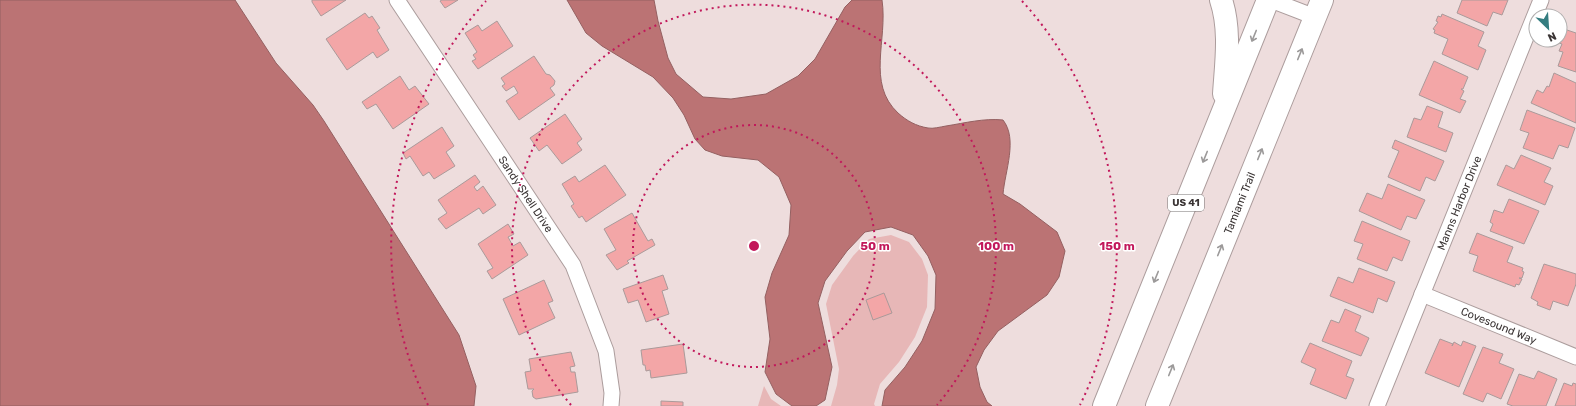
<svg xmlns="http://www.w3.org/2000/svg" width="1576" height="406" viewBox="0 0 1576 406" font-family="Rubik,sans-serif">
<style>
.green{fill:#e7b7b7}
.water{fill:#bb7374;stroke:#946061}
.building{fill:#f3a6a7;stroke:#aa9a9a}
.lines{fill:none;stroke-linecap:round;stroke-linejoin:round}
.street-casing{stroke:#ac9d9d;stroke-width:17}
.primary-casing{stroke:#ac9d9d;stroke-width:24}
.street{stroke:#fff;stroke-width:15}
.primary{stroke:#fff;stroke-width:22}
.oneway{stroke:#9c9a9a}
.ring{fill:none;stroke:#c2185b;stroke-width:2;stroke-dasharray:2 4}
.labels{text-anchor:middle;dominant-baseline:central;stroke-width:3;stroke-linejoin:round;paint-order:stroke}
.shield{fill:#fff;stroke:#757171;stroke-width:1}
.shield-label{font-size:10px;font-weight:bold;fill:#3a3434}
.street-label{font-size:11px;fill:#3a3434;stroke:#fff}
.centre{fill:#c2185b;stroke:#fff;stroke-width:2}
.ring-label{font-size:12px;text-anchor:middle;font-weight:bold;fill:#c2185b;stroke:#fff;stroke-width:3;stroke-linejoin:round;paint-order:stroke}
</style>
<rect width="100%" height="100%" fill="#edd"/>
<!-- green -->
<path class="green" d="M 891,235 L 909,242 L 922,259 L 928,275 L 927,307 L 915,337 L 899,362 L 880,384 L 874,404 L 875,406 L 831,406 L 837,385 L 839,369 L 826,304 L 832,285 L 853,256 L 869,239 Z
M 764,386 L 771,399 L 781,406 L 758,406 Z"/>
<!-- water -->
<path class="water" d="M 0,0 L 235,0 L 276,63 L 313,105 L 324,121 L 459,335 L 476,386 L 474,406 L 0,406 Z
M 567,0 L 654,0 L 658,21 L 668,58 L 676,74 L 703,97 L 731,99 L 766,94 L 798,76 L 815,59 L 845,7 L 852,0 L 882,0 C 888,40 866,83 898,113 C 907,121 916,126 928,128 C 933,129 940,127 946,126 C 965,123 984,118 1003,120 C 1018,139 1005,171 1003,194 L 1020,204 L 1057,232 L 1065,251 L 1059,277 L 1047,295 L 998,331 L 984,350 L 976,367 L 980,387 L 987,402 L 992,406 L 882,406 L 885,390 L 905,367 L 922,341 L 935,309 L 936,275 L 928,256 L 913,235 L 891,227 L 865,232 L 847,251 L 825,281 L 818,303 L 832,367 L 825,400 L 816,406 L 792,406 L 776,394 L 765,372 L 770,339 L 765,297 L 772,273 L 789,235 L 791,205 L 779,177 L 758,160 L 722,156 L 705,150 L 695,139 L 684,115 L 673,98 L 653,77 L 602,46 L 586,33 Z"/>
<!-- building -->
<path class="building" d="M 312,0 L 346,0 L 321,16 L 312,2 Z
M 442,0 L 458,0 L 445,8 L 440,1 Z
M 1462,0 L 1508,0 L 1502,15 L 1493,12 L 1487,26 L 1457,13 Z
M 365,13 L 369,18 L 372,16 L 380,28 L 377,30 L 389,50 L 377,58 L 373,52 L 347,70 L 326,39 Z
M 1442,14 L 1484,32 L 1478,46 L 1486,50 L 1478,70 L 1442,54 L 1448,39 L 1434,33 L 1435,30 L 1433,29 L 1438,22 L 1436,21 L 1438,16 L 1441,17 Z
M 497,21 L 513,46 L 478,69 L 472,61 L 476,59 L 473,55 L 477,52 L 465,33 L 478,25 L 482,31 Z
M 1561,28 L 1576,33 L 1576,72 L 1558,66 L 1563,52 L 1559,51 L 1562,44 L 1556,42 L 1560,40 Z
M 534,56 L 546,74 L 550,75 L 555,81 L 554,85 L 550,88 L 555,95 L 519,120 L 506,101 L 518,93 L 514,86 L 506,91 L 502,86 L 505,84 L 501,78 Z
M 1434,61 L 1468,77 L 1463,89 L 1461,89 L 1464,91 L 1460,99 L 1466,101 L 1460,113 L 1419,95 Z
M 1554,73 L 1576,83 L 1576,123 L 1531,103 L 1537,90 L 1543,93 L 1547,86 L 1549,87 Z
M 400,76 L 409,90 L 415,86 L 429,104 L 393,129 L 376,104 L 367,109 L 362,102 Z
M 1427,106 L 1443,112 L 1438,127 L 1453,133 L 1446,152 L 1407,137 L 1414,118 L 1421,120 Z
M 1527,110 L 1575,128 L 1568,148 L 1559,145 L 1553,159 L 1523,148 L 1529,133 L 1520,130 Z
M 565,114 L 582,139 L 577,143 L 582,150 L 562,164 L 547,145 L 539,151 L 530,138 Z
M 442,127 L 454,146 L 446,152 L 455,166 L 434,179 L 429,172 L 423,176 L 410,156 L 406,159 L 403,153 Z
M 1395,140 L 1444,161 L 1435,181 L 1426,177 L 1420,191 L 1388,177 L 1399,151 L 1392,148 Z
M 1521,155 L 1551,168 L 1544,182 L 1553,186 L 1545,205 L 1497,185 L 1506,165 L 1514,169 Z
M 605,165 L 626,195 L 586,222 L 582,216 L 579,218 L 571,206 L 574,204 L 562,184 L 575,176 L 579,182 Z
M 475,175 L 480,182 L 474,187 L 477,191 L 483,186 L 496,205 L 483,214 L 479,208 L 446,229 L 438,219 L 447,213 L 438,200 Z
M 1388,184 L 1425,200 L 1416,219 L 1407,216 L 1401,230 L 1359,211 L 1367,193 L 1382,199 Z
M 1509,199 L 1539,211 L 1524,244 L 1490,231 L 1493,224 L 1490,222 L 1494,210 L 1503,213 Z
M 632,213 L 648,241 L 652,239 L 655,245 L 627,261 L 629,263 L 617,270 L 606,255 L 616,250 L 604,229 Z
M 1362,221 L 1410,241 L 1402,261 L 1393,257 L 1387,271 L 1357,259 L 1363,244 L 1354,241 Z
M 508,224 L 514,234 L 508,237 L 513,246 L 520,242 L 528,255 L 492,279 L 487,271 L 493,268 L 478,244 Z
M 1477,233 L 1513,247 L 1507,262 L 1523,268 L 1522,271 L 1524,272 L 1522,278 L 1519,278 L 1522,279 L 1519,285 L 1516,284 L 1515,287 L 1473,271 L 1478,256 L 1469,253 Z
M 1544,264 L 1576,274 L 1576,284 L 1568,306 L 1553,301 L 1550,310 L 1537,305 L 1538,302 L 1531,298 Z
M 1359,268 L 1395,282 L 1387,302 L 1378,298 L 1373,313 L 1330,296 L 1338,277 L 1353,283 Z
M 663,275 L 668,289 L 662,291 L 669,314 L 646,322 L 638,300 L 628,303 L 623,289 Z
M 544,280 L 553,301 L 548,303 L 555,318 L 519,335 L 503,299 Z
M 884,293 L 892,313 L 873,320 L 866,300 Z
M 1345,309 L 1361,316 L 1355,331 L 1369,338 L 1361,356 L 1322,341 L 1331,320 L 1339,323 Z
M 1440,339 L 1453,344 L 1452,346 L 1454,342 L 1461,346 L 1463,341 L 1476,346 L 1459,387 L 1425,373 Z
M 1310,343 L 1352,361 L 1346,376 L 1354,379 L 1346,399 L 1310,384 L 1316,369 L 1301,362 Z
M 683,344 L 687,373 L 651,378 L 650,370 L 646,371 L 645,365 L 643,365 L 641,350 Z
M 1483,347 L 1503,354 L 1499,363 L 1514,369 L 1501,399 L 1487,393 L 1483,402 L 1463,394 Z
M 571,352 L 575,366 L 570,367 L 571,372 L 575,372 L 578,392 L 536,399 L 533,397 L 532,391 L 534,389 L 528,389 L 525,372 L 531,371 L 529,359 Z
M 1538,371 L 1557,379 L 1546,406 L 1513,406 L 1507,404 L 1519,374 L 1534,379 Z
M 1564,383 L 1572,386 L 1573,383 L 1576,384 L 1576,406 L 1555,406 Z
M 661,401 L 683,402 L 683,406 L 661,406 Z"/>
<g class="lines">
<!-- street casing -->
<g class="street-casing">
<g id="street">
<path id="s1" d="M 397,0 L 573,265 L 606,351 L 612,393 L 611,406"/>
<path d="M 1271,0 L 1315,17"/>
<path id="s2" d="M 1422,294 L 1576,357"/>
<path id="s3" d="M 1377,406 L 1541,0"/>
</g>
</g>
<!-- primary casing -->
<g class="primary-casing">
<g id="primary">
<path d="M 1221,0 C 1231,30 1226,63 1224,94"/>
<path d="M 1104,406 L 1268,0"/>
<path id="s4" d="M 1157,406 L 1322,0"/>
</g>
</g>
<!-- street -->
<use href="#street" class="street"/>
<!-- primary -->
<use href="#primary" class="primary"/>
</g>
<!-- one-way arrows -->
<defs><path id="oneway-shaft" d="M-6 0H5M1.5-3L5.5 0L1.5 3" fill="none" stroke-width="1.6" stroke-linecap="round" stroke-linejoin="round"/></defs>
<g class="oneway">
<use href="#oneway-shaft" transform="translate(1254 36) rotate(112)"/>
<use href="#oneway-shaft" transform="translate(1300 54) rotate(-68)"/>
<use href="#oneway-shaft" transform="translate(1260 154) rotate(-68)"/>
<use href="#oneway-shaft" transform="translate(1205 157) rotate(112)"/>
<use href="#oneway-shaft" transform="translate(1220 250) rotate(-68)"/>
<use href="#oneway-shaft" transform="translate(1156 277) rotate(112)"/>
<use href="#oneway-shaft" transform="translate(1171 370) rotate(-68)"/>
</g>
<!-- distance rings -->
<g class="ring">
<circle cx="754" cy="246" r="121"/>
<path d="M571 405A242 242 0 1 1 937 405"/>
<path d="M428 405A363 363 0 0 1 486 1M1022 1A363 363 0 0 1 1080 405"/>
</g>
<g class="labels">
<!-- shield labels -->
<rect class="shield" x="1168" y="195" width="36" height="16" rx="3"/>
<g class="shield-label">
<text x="1186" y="203">US 41</text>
</g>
<!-- street labels -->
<g class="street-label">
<text stroke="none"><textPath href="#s1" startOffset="233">Sandy Shell Drive</textPath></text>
<text stroke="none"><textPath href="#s4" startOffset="219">Tamiami Trail</textPath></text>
<text stroke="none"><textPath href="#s3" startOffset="219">Manns Harbor Drive</textPath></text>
<text stroke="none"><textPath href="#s2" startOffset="83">Covesound Way</textPath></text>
</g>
</g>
<circle cx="754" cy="246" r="6" class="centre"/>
<g class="ring-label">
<text x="875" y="250">50 m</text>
<text x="996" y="250">100 m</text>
<text x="1117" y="250">150 m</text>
</g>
<!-- north arrow -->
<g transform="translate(1548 28) rotate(155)"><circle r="19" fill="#ffffff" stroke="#b0aeae"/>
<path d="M0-3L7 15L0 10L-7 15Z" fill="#347d80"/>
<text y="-6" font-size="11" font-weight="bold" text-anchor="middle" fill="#3a3434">N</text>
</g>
</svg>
